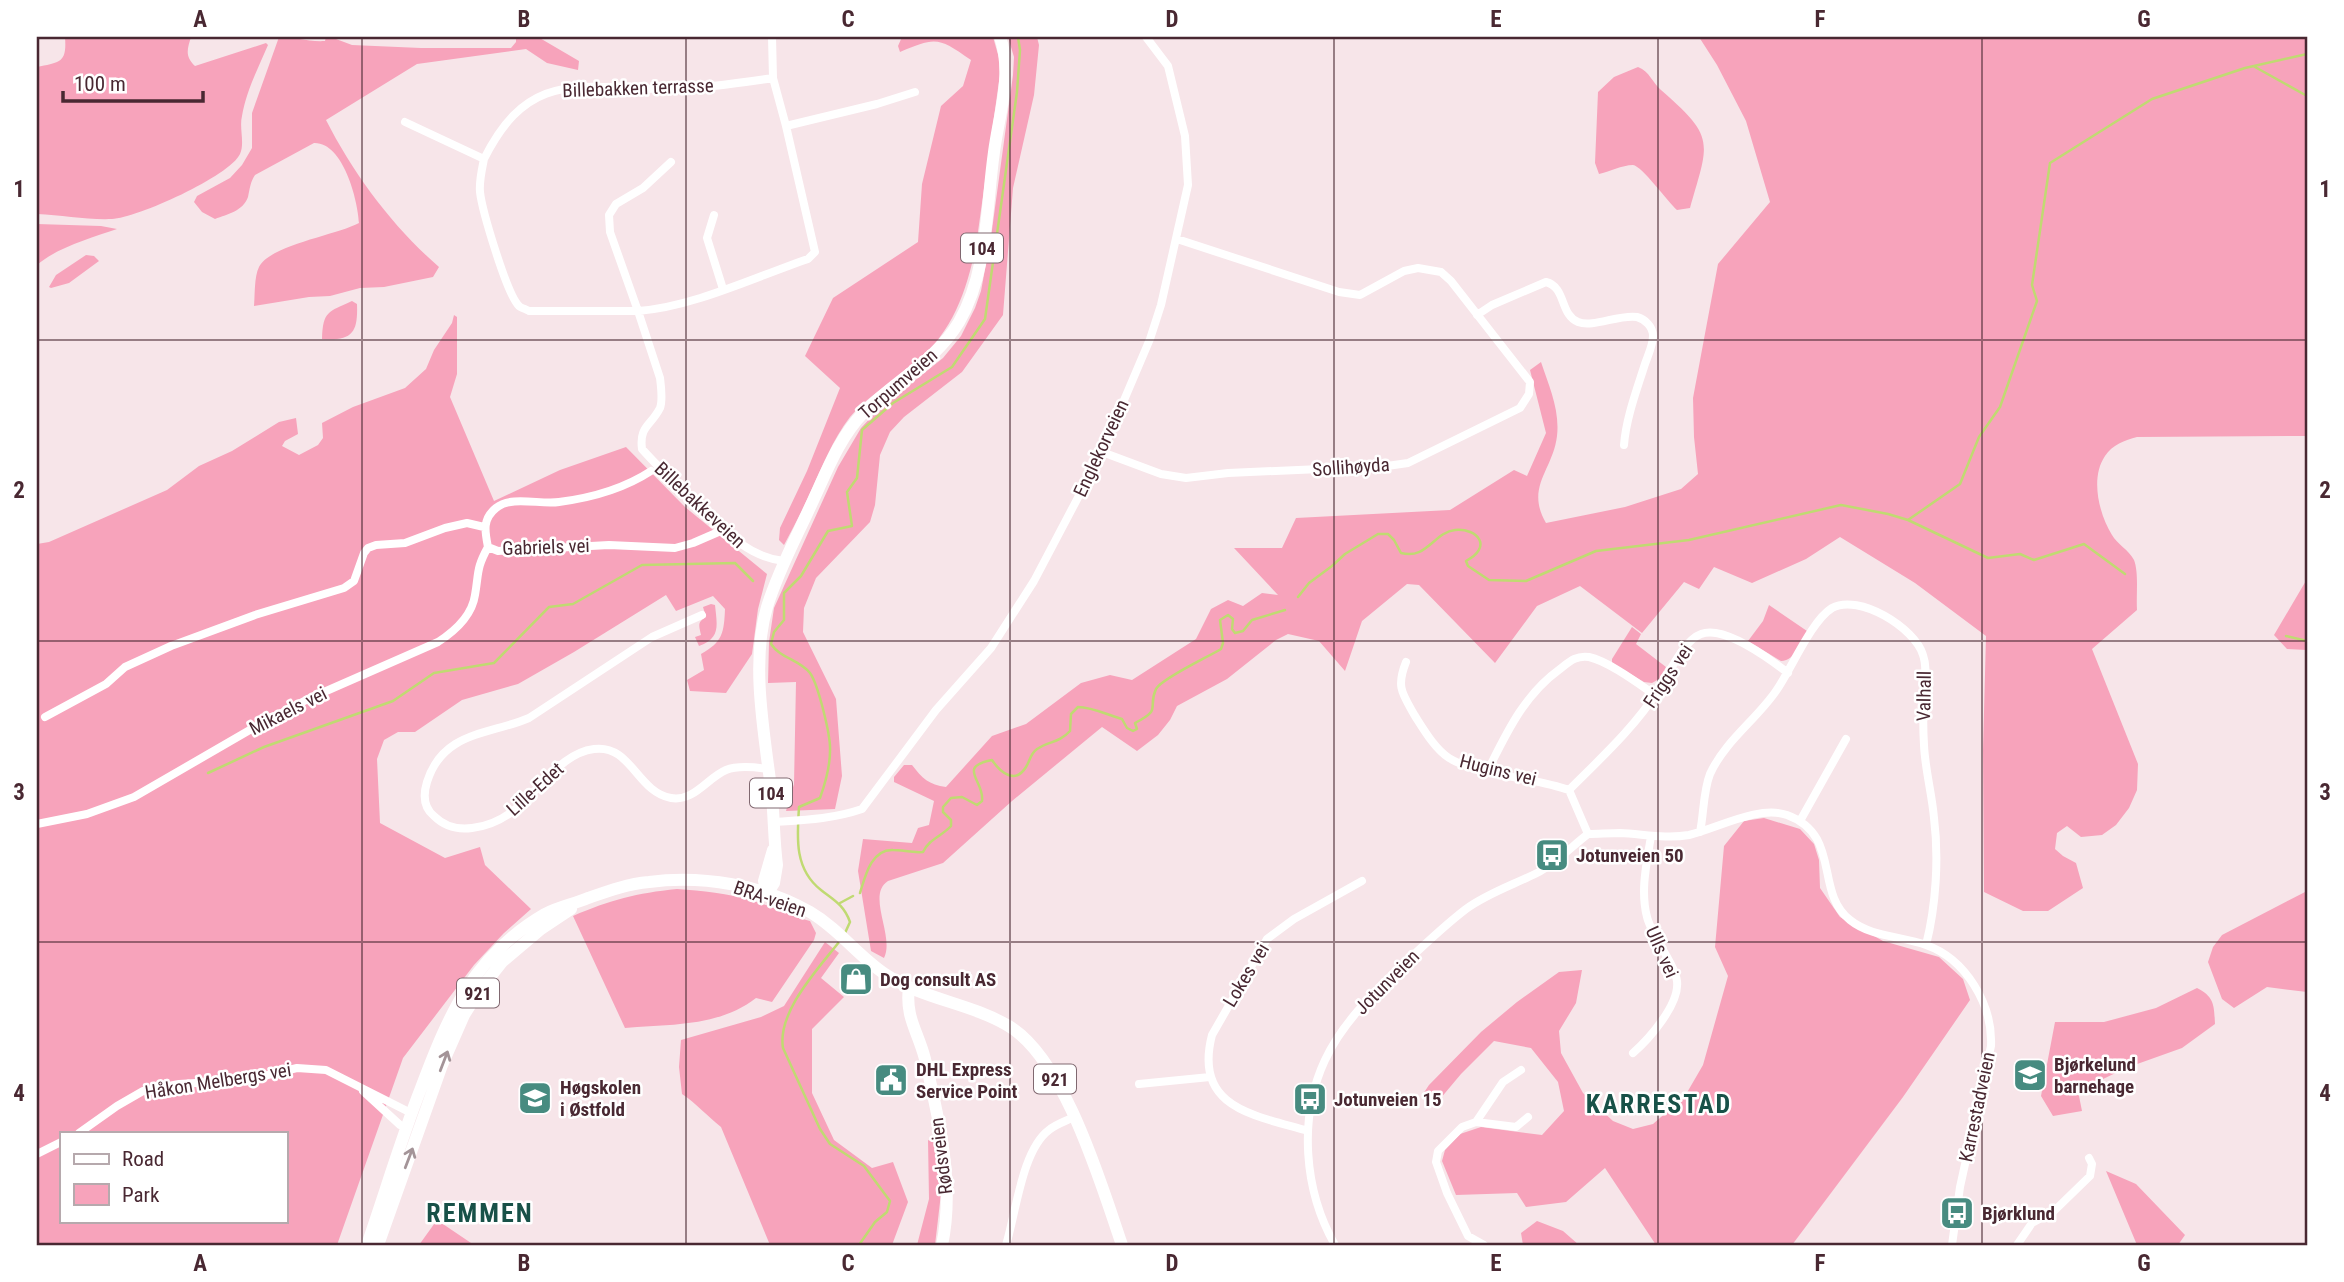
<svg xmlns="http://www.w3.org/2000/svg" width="2344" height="1282" viewBox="0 0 2344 1282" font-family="'Roboto Condensed',sans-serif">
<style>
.green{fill:#f7a3bb;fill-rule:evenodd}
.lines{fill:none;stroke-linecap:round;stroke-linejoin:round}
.stream{stroke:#c0da72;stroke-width:2.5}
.street{stroke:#fff;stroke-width:8}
.primary{stroke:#fff;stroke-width:12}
.oneway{stroke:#a49498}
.grid{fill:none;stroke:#492832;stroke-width:2;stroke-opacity:0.55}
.labels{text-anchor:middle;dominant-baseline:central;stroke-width:5;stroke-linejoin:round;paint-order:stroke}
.shield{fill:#fff;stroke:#806870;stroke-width:2}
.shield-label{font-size:18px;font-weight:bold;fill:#492832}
.street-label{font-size:19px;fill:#492832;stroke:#fff}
.poi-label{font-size:19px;font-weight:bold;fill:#492832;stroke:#fff;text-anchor:start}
.district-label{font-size:26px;font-weight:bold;letter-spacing:2px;fill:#185148;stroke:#fff}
.neatline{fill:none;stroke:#492832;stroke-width:2.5}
.grid-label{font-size:23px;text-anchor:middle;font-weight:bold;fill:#492832}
</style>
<rect width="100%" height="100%" fill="#f7e5e9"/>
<!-- green -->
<path class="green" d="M 65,37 L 191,37 C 187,50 185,56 195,66 L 266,43 L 268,45 C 258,68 246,92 242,116 C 239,128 245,143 240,154 C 230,176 137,218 112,219 C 87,220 62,215 37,214 L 37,67 C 60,62 67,63 65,37 Z
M 279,37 C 295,37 308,42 325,41 L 326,37 L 336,37 L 336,39 L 352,45 L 421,48 L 511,48 L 516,42 L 516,37 L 538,37 L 579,61 L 578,70 L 547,63 L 526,49 L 417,64 L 326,120 C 354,175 393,227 439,267 L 433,277 L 384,287 L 360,288 L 330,296 L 309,297 L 254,306 C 255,295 254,277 259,267 C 270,245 337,235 359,223 C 358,200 343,142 314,143 L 255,175 C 250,183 250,188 248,197 C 243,211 228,214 215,219 L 202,212 L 194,202 L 197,196 L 230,178 L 242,165 L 252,148 L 252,113 Z
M 902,37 L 993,37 L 999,58 L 1000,74 L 976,246 C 965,297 951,336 908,369 C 888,385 867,397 850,417 C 833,439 822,467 810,493 C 802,511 793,528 784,545 L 779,540 L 780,528 L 807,471 L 840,388 L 805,356 L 833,298 L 918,242 L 922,184 L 941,106 L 963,86 L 971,60 C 939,38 937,36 900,52 L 898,46 Z
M 1008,37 L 1037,37 L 1039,45 L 1034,95 L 1013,188 L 1003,315 L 962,372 L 904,417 L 890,432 L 880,455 L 875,505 L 870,522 L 816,578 L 804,608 L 803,632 L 836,699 L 842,776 L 835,809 L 786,811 L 794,784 L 796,682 L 768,683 L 769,642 L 774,608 L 838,467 L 861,428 L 878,410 L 943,358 L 961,336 L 975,308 L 981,291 L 991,237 L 1013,75 L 1014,57 Z
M 1699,37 L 2307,37 L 2307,436 L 2137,437 C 2125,440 2112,445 2105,456 C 2090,478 2099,514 2112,535 C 2117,544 2129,550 2134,560 C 2139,573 2136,595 2137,610 L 2092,649 L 2138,764 L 2137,790 L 2129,808 L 2116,825 L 2102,835 L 2081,837 L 2067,826 L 2057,833 L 2055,849 L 2063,856 L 2076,863 L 2083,888 L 2048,911 L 2023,911 L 1984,892 L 1983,750 L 1986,636 L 1915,583 L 1840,537 L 1806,559 L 1752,583 L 1714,567 L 1699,589 L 1684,582 L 1642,633 L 1580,586 L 1537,606 L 1495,663 L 1419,585 L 1407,584 L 1362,621 L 1345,671 L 1319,641 L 1288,634 L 1276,640 L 1227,679 L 1177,706 L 1170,720 L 1158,735 L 1137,751 L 1102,727 L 1012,801 L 943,863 L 888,881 C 866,895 895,936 884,958 L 871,951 L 858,871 L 863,839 L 912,843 L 918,828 L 929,825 L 934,801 L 894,782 L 894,777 L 904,765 L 912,765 C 922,778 929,785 946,787 L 992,736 L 1026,724 L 1081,683 L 1110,675 L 1132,680 L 1196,639 L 1211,609 L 1228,600 L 1243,606 L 1262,593 L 1278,595 L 1234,548 L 1282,548 L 1296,518 L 1450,510 L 1514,470 L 1527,476 L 1546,433 L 1530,370 L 1541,362 C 1549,386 1560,410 1557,436 C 1553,470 1525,487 1546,523 L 1625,507 L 1681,489 L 1698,474 L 1694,437 L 1693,398 L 1718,264 L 1770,202 L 1746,121 L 1717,65 Z
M 1638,67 C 1650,72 1652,82 1661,90 C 1716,138 1709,141 1690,208 L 1677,210 C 1668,202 1642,166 1633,165 C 1622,165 1609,172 1599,174 L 1595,163 L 1598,92 L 1614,77 Z
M 37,224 L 101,226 L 117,229 C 91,238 58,247 37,265 Z
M 86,255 L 94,256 L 99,261 L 69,283 L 51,288 L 49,287 L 56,275 Z
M 352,301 L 357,304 C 358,332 353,341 322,339 C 323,311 328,312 352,301 Z
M 454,315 L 457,317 L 457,374 L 450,397 L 494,501 L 560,470 L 626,447 L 685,507 L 767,574 L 758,609 L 752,654 L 726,693 L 690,691 L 687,680 L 704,670 L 701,654 C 723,642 724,632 725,609 L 713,596 L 676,611 L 666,595 L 574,652 L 518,684 L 462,700 L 415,732 L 398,732 L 384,740 L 377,759 L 380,823 L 445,858 L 480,847 L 485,865 L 531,909 L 504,933 L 474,965 L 403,1058 L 337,1245 L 37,1245 L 37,544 L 49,542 L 167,490 L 199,466 L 232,451 L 279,422 L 296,418 L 298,434 L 285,441 L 282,446 L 299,455 L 318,445 L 323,438 L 322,423 L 353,407 L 405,388 L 426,369 L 434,350 L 452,323 ZM 61,1133 L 285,1133 L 285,1221 L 61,1221 Z
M 2307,579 L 2307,650 L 2287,649 L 2274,635 Z
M 711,604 L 715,605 C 717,625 721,638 699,646 L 695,637 L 701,635 C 699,626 697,622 706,617 L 703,607 Z
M 1769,605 L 1807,631 C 1801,643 1796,660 1781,661 L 1748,641 L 1763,621 Z
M 1632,627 L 1641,634 L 1636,644 L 1666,667 L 1659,679 L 1652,683 L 1644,682 L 1612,663 L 1612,659 Z
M 1764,818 L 1800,829 L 1814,844 L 1819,860 L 1820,888 L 1840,917 L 1883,941 L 1939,957 L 1963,979 L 1970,1000 L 1903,1097 L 1792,1245 L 1656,1245 L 1605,1168 L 1566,1202 L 1526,1207 L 1517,1193 L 1456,1195 L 1442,1161 L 1445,1150 L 1460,1134 L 1481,1127 L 1542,1135 L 1564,1111 L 1558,1082 L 1531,1048 L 1494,1041 L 1461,1074 L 1440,1099 L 1427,1098 L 1423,1094 L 1429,1085 L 1481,1032 L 1517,1002 L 1559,972 L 1582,970 L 1576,1003 L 1559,1031 L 1561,1053 L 1583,1093 L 1613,1121 L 1633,1129 L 1653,1124 L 1685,1096 L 1703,1065 L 1728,976 L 1715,947 L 1724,846 L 1744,821 Z
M 677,889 C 702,891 728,893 753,901 C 772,906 790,916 810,921 L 816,933 L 814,940 L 772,1002 L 756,998 C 719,1027 670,1024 625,1028 L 573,916 C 610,900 637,893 677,889 Z
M 2307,891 L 2307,992 L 2267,987 L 2234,1008 L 2222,999 L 2208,962 L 2213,947 L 2222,935 Z
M 825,942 L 839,953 L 821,978 L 844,997 L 812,1029 L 812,1093 L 834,1140 L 872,1168 L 893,1162 L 908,1202 L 892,1245 L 770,1245 L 721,1127 C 707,1116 697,1104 682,1094 L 679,1067 L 681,1040 L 761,1017 L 784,1006 Z
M 2197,988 C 2215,997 2214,1006 2215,1024 L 2182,1048 L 2126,1068 L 2078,1091 L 2082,1111 L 2053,1116 L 2041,1096 L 2055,1022 L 2104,1022 L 2156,1008 Z
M 928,1140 L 935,1143 L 942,1185 L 935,1245 L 917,1245 L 929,1199 Z
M 2106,1171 L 2136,1184 L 2185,1235 L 2178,1245 L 2137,1245 Z
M 437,1220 L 474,1245 L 419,1245 Z
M 1537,1221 L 1563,1231 L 1579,1245 L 1523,1245 L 1521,1233 Z"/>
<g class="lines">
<!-- stream -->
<path class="stream" d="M 2255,67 L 2307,96
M 1908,520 L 1960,484 L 1979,437 L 2000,407 L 2037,301 L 2032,285 L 2050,163 L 2152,99 L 2245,68 L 2307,54
M 1298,597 L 1309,583 L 1332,566 L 1345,554 L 1378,534 L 1388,534 L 1394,540 L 1401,553 C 1427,560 1434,532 1455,530 C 1478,528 1493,547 1466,561 L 1468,566 L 1489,580 L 1526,581 L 1596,551 L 1689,540 L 1841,505 L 1888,514 L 1908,520 L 1988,558 L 2020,554 L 2034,560 L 2084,544 L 2125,574
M 2286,636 L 2307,641
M 208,773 L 264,747 L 393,701 L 434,673 L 494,663 L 549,607 L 573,604 L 642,565 L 735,563 L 753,581
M 860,893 C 865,877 871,849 893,850 C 903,850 912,853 923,852 C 929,839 942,836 951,826 L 951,820 L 943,812 L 943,807 L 951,798 L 962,797 L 977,805 L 982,801 C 985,781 956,767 992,760 C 1000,772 1015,785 1026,767 C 1030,761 1030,754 1037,749 C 1049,741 1059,743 1070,731 L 1071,714 L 1078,707 C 1092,707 1108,715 1122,719 L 1127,728 L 1133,731 L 1137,729 L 1135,723 C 1163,709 1147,708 1156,689 C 1161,679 1208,657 1221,649 L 1223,643 L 1220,620 L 1228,615 L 1233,619 L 1232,629 L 1235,633 L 1243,631 L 1252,620 L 1285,610
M 840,903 L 853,896
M 845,933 L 850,922 C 844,905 834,900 821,890 C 794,869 797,837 799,807 L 820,798 C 825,784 830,766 830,751 C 831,736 818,684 810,673 C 800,660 780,658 771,644 L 774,632 L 784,620 L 784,593 L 801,576 L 828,531 L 852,526 L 847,492 L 857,478 L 862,430 L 893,403 L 952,367 L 985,319 L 1017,92 L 1020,50 L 1018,37
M 839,942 C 818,969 777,1012 783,1048 L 820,1129 L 830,1144 L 864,1166 L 890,1201 L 887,1212 L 875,1222 L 859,1245"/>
<!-- street -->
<path class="street" d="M 772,37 L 773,78
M 405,122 L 484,159 C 482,169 479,181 480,192 C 482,210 507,295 519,306 C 519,307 528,310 529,311 L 638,311 L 660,378 C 661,386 663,400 660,408 C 651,426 639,426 642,449 C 659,468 677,485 696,503 C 722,528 746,557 784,561
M 786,126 L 877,104 L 915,92
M 484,159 C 531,65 584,90 672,89 C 705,88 740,83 773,78 L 786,126 L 815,252 L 808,259 C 755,277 693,307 638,311 L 610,232 L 609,215 L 616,204 L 643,188 L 671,162
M 714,215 L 707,238 L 723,289
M 1477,315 L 1492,305 L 1546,282 C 1566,287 1560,315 1578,322 C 1593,328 1619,314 1637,317 C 1645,319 1653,327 1653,336 C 1653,346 1647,357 1644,367 C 1636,392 1626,419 1624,445
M 1102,452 L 1161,474 L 1186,478 L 1228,473 L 1387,466 L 1408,463 L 1520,408 L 1529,394 L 1530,382 L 1451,281 L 1441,272 L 1418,268 L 1404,271 L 1360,295 L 1339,292 L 1177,239
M 488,547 L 498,551 L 609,545 L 675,548 L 693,543 L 723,530
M 488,547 C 485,532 482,519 496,508 C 512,495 540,505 559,502 C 590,498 625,488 651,471
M 702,615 L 652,637 L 529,718 C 489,735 443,731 427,782 C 423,795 423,807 434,816 C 445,827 457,830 472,828 C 530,822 547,755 594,749 C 631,744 637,792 671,798 C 694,802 707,778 726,770 C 738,765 755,767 768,769
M 1406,662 C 1396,687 1402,693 1415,716 C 1424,730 1435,749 1449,758 C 1478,776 1534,777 1569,790 L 1588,834
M 45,717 L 106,684 L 125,667 L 171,646 L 255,615 L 344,588 L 354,581 L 364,553 L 368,548 L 376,545 L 405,543 L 445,528 L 467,523 L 484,527
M 1488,770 C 1507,732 1524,695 1560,669 C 1569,662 1576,655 1589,657 C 1608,661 1639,684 1655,695
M 1569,790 C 1601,758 1635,727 1659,689 C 1669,673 1684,640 1701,634 C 1724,625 1770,659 1788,673
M 1800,821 L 1846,739
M 774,822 C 804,820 833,819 862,809 L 936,710 L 991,648 L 1034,581 L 1102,452 L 1150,339 L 1161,305 L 1188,185 L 1185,136 L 1168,66 L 1146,37
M 37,824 L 87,814 L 134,797 L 255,727 L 308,699 L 438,642 C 455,631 472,616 475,595 C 479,572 476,569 488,547
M 1700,832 C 1704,813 1703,792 1710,774 C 1725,741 1756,720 1776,691 C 1791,670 1811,621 1832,608 C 1859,593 1915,628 1923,655 C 1928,669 1924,683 1924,697 C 1923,713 1923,729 1924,745 C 1925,769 1932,794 1934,818 C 1939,858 1936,906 1926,945
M 1588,834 C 1598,834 1609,833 1620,833 C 1643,834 1666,839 1689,835 C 1718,828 1759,805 1787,815 C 1842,835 1814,892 1850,920 C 1871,937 1901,936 1926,945 C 1966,959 1993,1005 1991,1046 L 1960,1187 L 1952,1245
M 1633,1053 C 1649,1039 1680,1004 1677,981 C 1674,962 1652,937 1647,917 C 1640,890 1647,862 1651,836
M 1139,1084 L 1210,1077
M 363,1091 L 400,1125 L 408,1128
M 1476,1122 L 1516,1127 L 1528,1117
M 1308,1131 C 1254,1115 1193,1108 1212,1035 L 1267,939 L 1294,919 L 1362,881
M 79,1133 L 117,1106 L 143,1091 L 179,1084 L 247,1080 L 297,1068 L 326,1070 L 413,1114
M 37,1154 L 61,1142
M 1006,1245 C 1016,1213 1022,1150 1049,1130 C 1056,1124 1066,1121 1074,1117
M 1335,1245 C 1304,1191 1298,1118 1325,1060 C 1344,1020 1375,992 1406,962 C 1425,944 1445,925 1466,909 C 1488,893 1513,885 1537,873 C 1556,863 1571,847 1588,834
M 1484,1245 L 1468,1236 L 1447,1193 L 1436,1162 L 1438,1151 L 1462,1127 L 1476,1122 L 1503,1082 L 1521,1070
M 2017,1245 L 2032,1223 L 2054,1211 L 2090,1176 L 2092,1164 L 2089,1158"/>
<!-- primary -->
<path class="primary" d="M 767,894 L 774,883 L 777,865 C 774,842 774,819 772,796 C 765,737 750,664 767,607 C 778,571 796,538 811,505 C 826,473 839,438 863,413 C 894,381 936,361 959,322 C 988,272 986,208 994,152 C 999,114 1013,74 1000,37
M 767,894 L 764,881 L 773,850
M 909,987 C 905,1018 918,1031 925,1059 C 939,1119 955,1185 942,1245
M 367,1245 C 385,1193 401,1139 421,1088 C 449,1014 473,956 545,914 C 558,907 574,904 588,898 C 608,891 627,884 649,882 C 702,875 763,885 810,912 C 839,929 858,956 885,974 C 922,999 969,1003 1007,1025 C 1064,1057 1101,1184 1122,1245
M 378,1245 L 442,1065 L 464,1015 L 479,991 L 502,962 L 541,929 L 571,909"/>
</g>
<!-- one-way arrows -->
<defs><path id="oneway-shaft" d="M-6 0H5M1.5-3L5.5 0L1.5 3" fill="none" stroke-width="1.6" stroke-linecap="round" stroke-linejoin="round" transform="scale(1.75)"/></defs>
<g class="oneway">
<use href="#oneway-shaft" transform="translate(444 1061) rotate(-69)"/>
<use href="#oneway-shaft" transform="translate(409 1158) rotate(-69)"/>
</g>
<!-- grid -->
<path class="grid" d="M 362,37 L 362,1245M 686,37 L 686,1245M 1010,37 L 1010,1245M 1334,37 L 1334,1245M 1658,37 L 1658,1245M 1982,37 L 1982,1245M 37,340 L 2307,340M 37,641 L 2307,641M 37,942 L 2307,942"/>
<!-- icons -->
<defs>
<g id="bus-square" transform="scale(1.75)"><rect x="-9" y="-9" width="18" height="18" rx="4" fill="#478b80" stroke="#fff"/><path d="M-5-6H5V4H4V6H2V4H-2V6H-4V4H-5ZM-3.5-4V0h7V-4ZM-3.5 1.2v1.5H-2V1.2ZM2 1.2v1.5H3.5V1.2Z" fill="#fff"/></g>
<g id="shop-square" transform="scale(1.75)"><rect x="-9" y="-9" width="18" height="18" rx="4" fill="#478b80" stroke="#fff"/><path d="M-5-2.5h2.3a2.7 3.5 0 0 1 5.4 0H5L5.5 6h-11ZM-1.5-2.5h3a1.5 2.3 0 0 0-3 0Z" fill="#fff"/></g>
<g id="school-square" transform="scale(1.75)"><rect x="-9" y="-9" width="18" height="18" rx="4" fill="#478b80" stroke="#fff"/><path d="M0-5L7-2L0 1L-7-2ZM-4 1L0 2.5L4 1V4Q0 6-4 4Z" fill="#fff"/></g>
<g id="civic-square" transform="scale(1.75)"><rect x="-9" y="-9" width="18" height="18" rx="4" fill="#478b80" stroke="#fff"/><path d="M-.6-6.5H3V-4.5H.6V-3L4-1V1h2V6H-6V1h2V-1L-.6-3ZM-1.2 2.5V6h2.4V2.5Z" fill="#fff"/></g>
<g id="university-square" transform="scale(1.75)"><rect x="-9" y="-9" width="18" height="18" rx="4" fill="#478b80" stroke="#fff"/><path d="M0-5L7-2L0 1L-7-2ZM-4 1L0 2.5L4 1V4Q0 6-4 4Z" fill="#fff"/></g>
</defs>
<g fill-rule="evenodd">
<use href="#bus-square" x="1552" y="855"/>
<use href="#shop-square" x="856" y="979"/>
<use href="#school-square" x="2030" y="1075"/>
<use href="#civic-square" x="891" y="1080"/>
<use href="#university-square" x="535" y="1098"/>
<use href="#bus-square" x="1310" y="1099"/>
<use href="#bus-square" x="1957" y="1213"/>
</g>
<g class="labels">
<!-- shield labels -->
<g class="shield">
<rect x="961" y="233.5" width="42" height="29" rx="5"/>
<rect x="750" y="778.5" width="42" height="29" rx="5"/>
<rect x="457" y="978.5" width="42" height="29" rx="5"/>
<rect x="1034" y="1064.5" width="42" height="29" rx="5"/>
</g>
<g class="shield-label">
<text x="982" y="248">104</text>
<text x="771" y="793">104</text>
<text x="478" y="993">921</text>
<text x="1055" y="1079">921</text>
</g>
<!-- street labels -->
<g class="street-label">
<text transform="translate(638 88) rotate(-2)">Billebakken terrasse</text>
<text transform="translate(898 384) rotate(-41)">Torpumveien</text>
<text transform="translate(1101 448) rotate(-65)">Englekorveien</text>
<text transform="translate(1351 467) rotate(-4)">Sollihøyda</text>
<text transform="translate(700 505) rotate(43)">Billebakkeveien</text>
<text transform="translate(546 547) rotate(-2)">Gabriels vei</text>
<text transform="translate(1668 676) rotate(-56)">Friggs vei</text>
<text transform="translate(1924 696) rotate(-89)">Valhall</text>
<text transform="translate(288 711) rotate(-27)">Mikaels vei</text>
<text transform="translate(1498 770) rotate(14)">Hugins vei</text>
<text transform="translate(535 789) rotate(-42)">Lille-Edet</text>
<text transform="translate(770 899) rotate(19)">BRA-veien</text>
<text transform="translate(1662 952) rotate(66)">Ulls vei</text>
<text transform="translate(1246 975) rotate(-59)">Lokes vei</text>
<text transform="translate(1387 982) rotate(-45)">Jotunveien</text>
<text transform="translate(218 1081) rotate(-9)">Håkon Melbergs vei</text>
<text transform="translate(1977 1107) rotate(-78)">Karrestadveien</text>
<text transform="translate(941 1156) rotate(-97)">Rødsveien</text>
</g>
<!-- poi labels -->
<g class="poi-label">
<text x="1576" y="855">Jotunveien 50</text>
<text x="880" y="979">Dog consult AS</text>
<text x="2054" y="1064">Bjørkelund<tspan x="2054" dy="22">barnehage</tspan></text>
<text x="916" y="1069">DHL Express<tspan x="916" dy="22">Service Point</tspan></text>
<text x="560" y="1087">Høgskolen<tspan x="560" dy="22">i Østfold</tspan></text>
<text x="1334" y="1099">Jotunveien 15</text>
<text x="1982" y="1213">Bjørklund</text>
</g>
<!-- district labels -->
<g class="district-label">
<text x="1659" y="1104">KARRESTAD</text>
<text x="480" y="1213">REMMEN</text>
</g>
</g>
<!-- border -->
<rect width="2344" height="1282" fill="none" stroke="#ffffff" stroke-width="77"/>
<!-- legend -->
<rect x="60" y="1132" width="228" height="91" fill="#ffffff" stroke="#b6a9ad" stroke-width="2"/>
<rect x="74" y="1154" width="35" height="10" fill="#ffffff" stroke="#b6a9ad" stroke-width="2"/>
<text x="122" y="1166" font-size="21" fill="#492832">Road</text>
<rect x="74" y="1184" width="35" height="21" fill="#f7a3bb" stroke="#b6a9ad" stroke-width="2"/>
<text x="122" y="1202" font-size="21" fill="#492832">Park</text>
<!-- scale -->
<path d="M63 91v10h140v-10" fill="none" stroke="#492832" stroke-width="3.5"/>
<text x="74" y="91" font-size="21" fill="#492832" stroke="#ffffff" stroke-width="5" paint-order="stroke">100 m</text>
<rect x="38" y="38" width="2268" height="1206" class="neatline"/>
<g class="grid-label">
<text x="200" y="27">A</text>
<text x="524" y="27">B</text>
<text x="848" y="27">C</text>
<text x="1172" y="27">D</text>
<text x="1496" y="27">E</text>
<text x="1820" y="27">F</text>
<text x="2144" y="27">G</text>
<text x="19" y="197">1</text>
<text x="2325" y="197">1</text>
<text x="19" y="498">2</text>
<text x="2325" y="498">2</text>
<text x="19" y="800">3</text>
<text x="2325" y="800">3</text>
<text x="19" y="1101">4</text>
<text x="2325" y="1101">4</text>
<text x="200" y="1271">A</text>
<text x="524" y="1271">B</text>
<text x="848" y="1271">C</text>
<text x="1172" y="1271">D</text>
<text x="1496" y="1271">E</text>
<text x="1820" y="1271">F</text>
<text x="2144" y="1271">G</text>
</g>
</svg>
